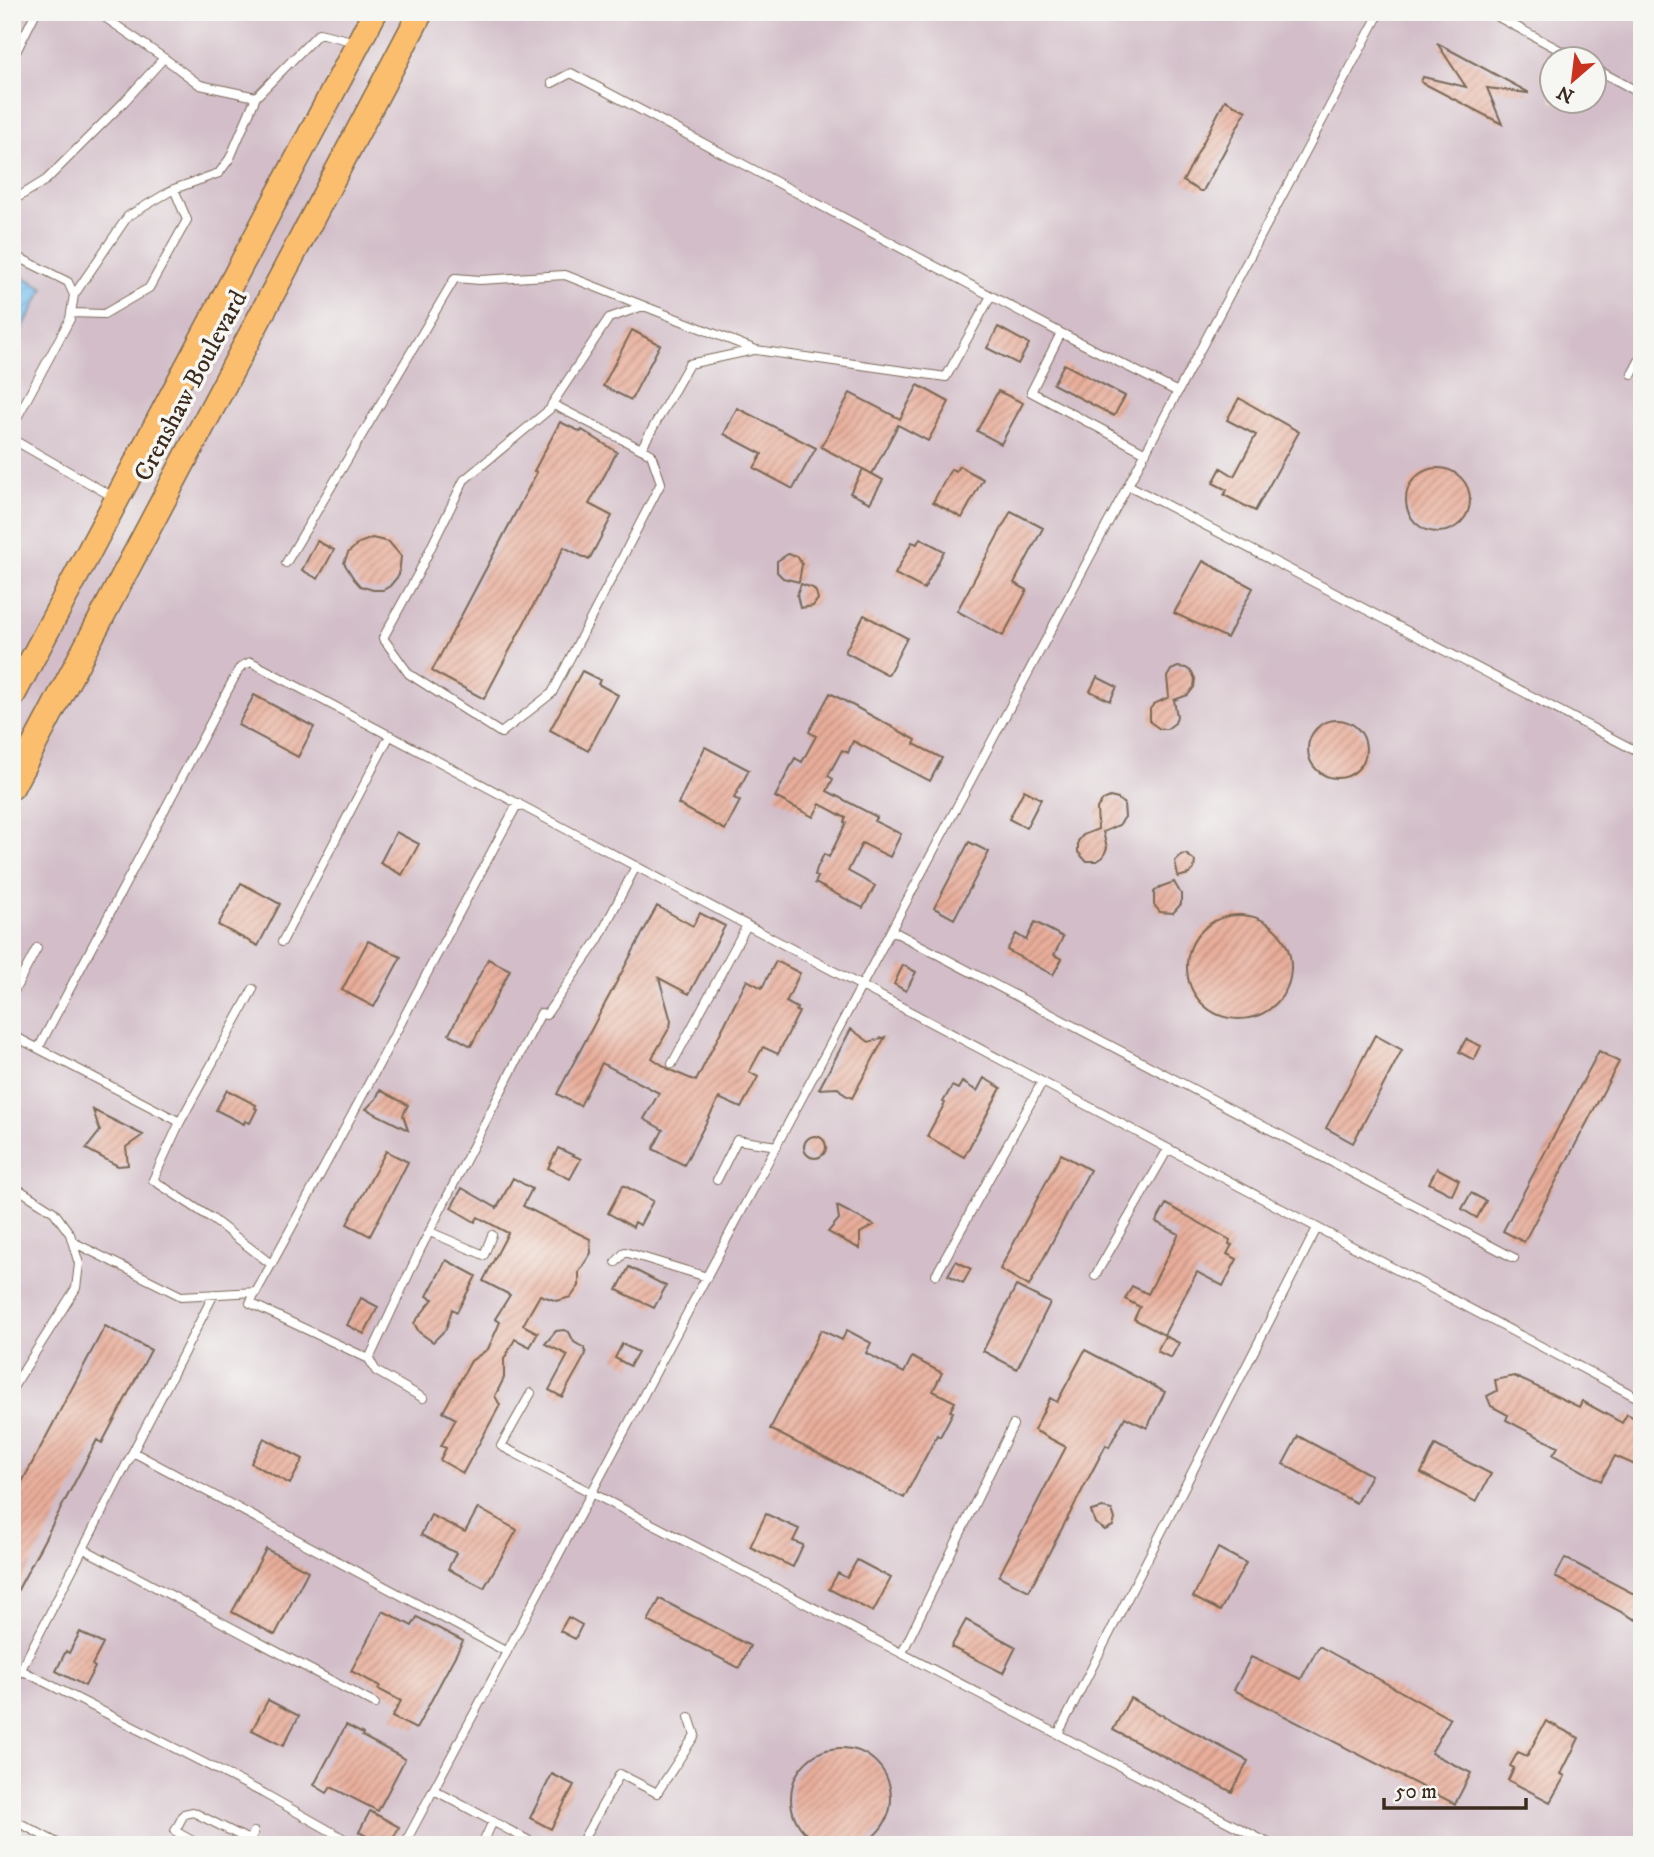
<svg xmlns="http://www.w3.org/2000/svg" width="1654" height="1857" viewBox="0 0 1654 1857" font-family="'IM FELL DW Pica',serif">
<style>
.industrial{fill:#d2bdc8;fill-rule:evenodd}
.water{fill:url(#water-waves);stroke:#5a7488;stroke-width:2}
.building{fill:url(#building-hatch)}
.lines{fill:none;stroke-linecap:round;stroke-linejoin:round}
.lane-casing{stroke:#7b6957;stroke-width:10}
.primary-casing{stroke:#7b6957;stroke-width:27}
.lane{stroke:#fff;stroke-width:8}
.primary{stroke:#fabe6e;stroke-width:24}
.labels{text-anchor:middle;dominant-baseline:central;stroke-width:7;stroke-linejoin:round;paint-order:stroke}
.street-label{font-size:26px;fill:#3b2a1e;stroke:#f6f6f2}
</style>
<defs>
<pattern id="water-waves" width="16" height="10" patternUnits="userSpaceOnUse" patternTransform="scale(1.75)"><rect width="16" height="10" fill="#7abff1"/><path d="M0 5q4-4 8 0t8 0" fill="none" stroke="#6aa4ce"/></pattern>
<pattern id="building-hatch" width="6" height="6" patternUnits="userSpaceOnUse" patternTransform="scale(1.75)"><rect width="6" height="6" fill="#e9ae9b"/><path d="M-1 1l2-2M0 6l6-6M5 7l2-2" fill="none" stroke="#be8e7e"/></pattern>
</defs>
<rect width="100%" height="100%" fill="#f6f6f2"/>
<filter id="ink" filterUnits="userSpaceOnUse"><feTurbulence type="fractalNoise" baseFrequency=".0143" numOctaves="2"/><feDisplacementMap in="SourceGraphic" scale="14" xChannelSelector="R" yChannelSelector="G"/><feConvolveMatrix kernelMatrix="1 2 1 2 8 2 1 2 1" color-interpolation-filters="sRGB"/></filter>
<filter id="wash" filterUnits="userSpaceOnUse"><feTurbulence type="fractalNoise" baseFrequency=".00686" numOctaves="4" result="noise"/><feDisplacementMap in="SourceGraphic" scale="28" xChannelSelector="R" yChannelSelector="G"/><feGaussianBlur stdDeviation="1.57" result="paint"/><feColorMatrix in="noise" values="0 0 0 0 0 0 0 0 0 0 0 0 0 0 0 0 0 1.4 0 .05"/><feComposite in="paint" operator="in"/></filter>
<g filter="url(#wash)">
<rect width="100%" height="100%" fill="#f1dfc1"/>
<!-- industrial -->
<path class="industrial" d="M 12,12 L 1642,12 L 1642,1845 L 12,1845 ZM 1552,60 L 1594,60 L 1594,102 L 1552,102 Z"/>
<!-- water -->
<path class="water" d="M 12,271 L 44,288 L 12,348 Z"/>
<g id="blocks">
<!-- building -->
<path class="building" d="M 1437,43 L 1528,92 L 1528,93 L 1487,88 L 1502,124 L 1421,82 L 1423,77 L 1466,87 Z
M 1225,100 L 1246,111 L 1203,191 L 1200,191 L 1183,181 Z
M 998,327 L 1029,344 L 1018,364 L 987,348 Z
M 632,330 L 660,345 L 631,400 L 603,386 Z
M 1064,364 L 1125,396 L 1114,416 L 1053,384 Z
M 918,385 L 949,402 L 928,441 L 898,425 L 872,474 L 821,447 L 850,393 L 900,419 Z
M 998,391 L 1023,403 L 1001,444 L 977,431 Z
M 1239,398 L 1299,432 L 1255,511 L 1224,495 L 1227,490 L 1213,483 L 1221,468 L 1234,476 L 1256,435 L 1227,420 Z
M 737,408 L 816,448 L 793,489 L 754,468 L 762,454 L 724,434 Z
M 560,422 L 581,432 L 582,430 L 617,452 L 589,504 L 612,516 L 589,560 L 564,547 L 484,699 L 432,671 L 537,472 L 534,471 Z
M 959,466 L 983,479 L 962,518 L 933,502 L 951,469 L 956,471 Z
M1406 500a32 32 0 1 1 64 0a32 32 0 1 1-64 0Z
M 863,469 L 883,480 L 870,503 L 850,493 Z
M 1011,511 L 1043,528 L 1014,583 L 1027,590 L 1003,636 L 957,611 Z
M 372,538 L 389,542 L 401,556 L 399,575 L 390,586 L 383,590 L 373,590 L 360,586 L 354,579 L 344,563 L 348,553 L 359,543 Z
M 920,538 L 944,551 L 924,589 L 895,574 L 912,542 L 917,544 Z
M 317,541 L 334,550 L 318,579 L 302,570 Z
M 788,554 L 797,556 L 802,564 L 799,582 L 783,578 L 777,572 L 777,561 Z
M 1203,561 L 1253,588 L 1227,638 L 1174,613 Z
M 801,584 L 813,588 L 816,592 L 818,599 L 813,606 L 800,608 L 797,595 Z
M 864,615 L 907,638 L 888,675 L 845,652 Z
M 1178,667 L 1186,668 L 1192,672 L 1195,679 L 1194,687 L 1188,695 L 1174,700 L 1177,716 L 1175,723 L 1167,729 L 1160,729 L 1150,722 L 1150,709 L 1154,704 L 1169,697 L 1167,677 L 1171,670 Z
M 582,671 L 600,680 L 598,684 L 618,695 L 588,751 L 550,730 Z
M 1097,677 L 1117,687 L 1110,701 L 1090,691 Z
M 830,693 L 916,740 L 914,744 L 942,758 L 930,781 L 853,741 L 848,753 L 842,750 L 828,776 L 833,779 L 827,791 L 877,817 L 874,821 L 901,834 L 890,857 L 862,843 L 848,871 L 875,886 L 863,908 L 815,883 L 818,877 L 815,875 L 817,868 L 824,854 L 829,857 L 846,823 L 844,822 L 846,818 L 820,804 L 813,817 L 775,797 L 795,758 L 802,762 L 816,736 L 809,732 Z
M 254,695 L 314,727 L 298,757 L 238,725 Z
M1308 749a29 29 0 1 1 58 0a29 29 0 1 1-58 0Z
M 705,747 L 749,770 L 734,798 L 740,801 L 725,830 L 678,804 Z
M 1024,790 L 1041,799 L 1026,828 L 1009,819 Z
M 1110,797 L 1118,799 L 1124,804 L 1125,817 L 1119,825 L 1103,832 L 1107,848 L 1103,857 L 1097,861 L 1086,861 L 1078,852 L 1078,841 L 1083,835 L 1098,829 L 1097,808 L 1103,800 Z
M 396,832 L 419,844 L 402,875 L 380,863 Z
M 969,842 L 989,852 L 954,919 L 934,908 Z
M 1186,854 L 1195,861 L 1194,869 L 1189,874 L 1178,877 L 1175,861 L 1181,855 Z
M 1174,882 L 1181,894 L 1181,904 L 1173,913 L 1160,912 L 1154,905 L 1154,892 L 1160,887 Z
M 241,883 L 280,904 L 258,946 L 218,925 Z
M 657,906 L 693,926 L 700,913 L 725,926 L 689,994 L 659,978 L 671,1021 L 670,1027 L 652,1058 L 670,1070 L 696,1081 L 747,980 L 762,988 L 776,961 L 800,973 L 786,1002 L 797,1008 L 796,1011 L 799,1012 L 778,1054 L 763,1047 L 749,1072 L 758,1077 L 741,1108 L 719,1098 L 684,1165 L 653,1149 L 663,1130 L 644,1119 L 659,1093 L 602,1063 L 580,1106 L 557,1094 Z
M1187 967a52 52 0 1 1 104 0a52 52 0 1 1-104 0Z
M 1035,922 L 1063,937 L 1054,955 L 1062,959 L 1053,975 L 1007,950 L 1016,934 L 1026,940 Z
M 368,941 L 401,957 L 374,1007 L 342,990 Z
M 488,959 L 510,970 L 471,1046 L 449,1034 Z
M 903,965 L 916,972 L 906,991 L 894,984 Z
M 851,1029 L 869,1042 L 885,1037 L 852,1098 L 845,1095 L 838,1088 L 819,1089 Z
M 1375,1035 L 1402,1050 L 1353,1143 L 1326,1128 Z
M 1466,1039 L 1481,1046 L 1474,1060 L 1459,1052 Z
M 1599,1051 L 1619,1062 L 1524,1242 L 1503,1231 Z
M 984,1078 L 1001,1088 L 964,1157 L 927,1136 L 945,1103 L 943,1102 L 952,1086 L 958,1089 L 962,1082 L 977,1091 Z
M 227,1090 L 256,1105 L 255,1108 L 257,1109 L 250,1123 L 245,1121 L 244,1124 L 216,1110 Z
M 380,1090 L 408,1105 L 403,1115 L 408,1130 L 366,1109 L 376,1099 Z
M 93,1110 L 143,1135 L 126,1147 L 128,1165 L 118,1166 L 86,1149 L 100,1131 Z
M804 1147a11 11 0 1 1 22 0a11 11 0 1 1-22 0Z
M 558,1148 L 581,1159 L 570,1179 L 548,1168 Z
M 386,1151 L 408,1162 L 370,1236 L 347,1224 Z
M 1061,1154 L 1090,1170 L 1029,1286 L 1000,1269 Z
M 1437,1168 L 1459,1180 L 1452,1195 L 1429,1183 Z
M 513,1178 L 532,1189 L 523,1206 L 590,1239 L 591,1253 L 579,1272 L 579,1286 L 571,1297 L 557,1301 L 540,1295 L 523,1325 L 538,1333 L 530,1347 L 515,1339 L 504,1359 L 504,1378 L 495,1396 L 500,1405 L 463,1473 L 440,1460 L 446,1448 L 441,1446 L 456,1419 L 443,1412 L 471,1361 L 488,1349 L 497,1329 L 500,1322 L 495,1319 L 510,1295 L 483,1281 L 508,1233 L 478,1217 L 475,1222 L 451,1208 L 462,1188 L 497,1208 Z
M 623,1185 L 653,1201 L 640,1225 L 635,1222 L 633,1227 L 608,1213 Z
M 1471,1193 L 1486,1201 L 1477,1218 L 1462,1209 Z
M 1166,1204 L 1230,1240 L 1229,1244 L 1232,1245 L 1227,1254 L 1237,1259 L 1223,1286 L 1197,1272 L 1164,1335 L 1134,1319 L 1140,1307 L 1125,1299 L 1132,1286 L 1148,1294 L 1179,1234 L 1156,1222 Z
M 837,1206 L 874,1225 L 860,1233 L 860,1249 L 828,1232 L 839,1219 Z
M 446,1260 L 476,1276 L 457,1312 L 452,1309 L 446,1329 L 433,1342 L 419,1332 L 414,1323 L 433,1299 L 427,1296 Z
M 956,1261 L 971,1269 L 963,1283 L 948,1275 Z
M 629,1267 L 666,1286 L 654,1308 L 617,1290 Z
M 1016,1286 L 1050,1303 L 1017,1369 L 983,1351 Z
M 361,1298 L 378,1307 L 364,1334 L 347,1325 Z
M 105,1326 L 151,1350 L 102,1443 L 97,1440 L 12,1601 L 12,1501 Z
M 564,1330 L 569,1332 L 574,1342 L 584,1348 L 586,1354 L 562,1397 L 549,1390 L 568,1355 L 545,1344 L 556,1331 Z
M 821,1330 L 842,1340 L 847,1330 L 871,1343 L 866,1353 L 904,1373 L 912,1357 L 942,1373 L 933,1391 L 955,1402 L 950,1411 L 953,1412 L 940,1437 L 937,1435 L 904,1498 L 770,1429 Z
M 1165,1336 L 1179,1343 L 1171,1358 L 1157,1351 Z
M 622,1344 L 638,1352 L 630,1366 L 615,1358 Z
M 1085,1350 L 1165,1392 L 1147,1428 L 1125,1417 L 1109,1447 L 1106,1445 L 1029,1591 L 999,1576 L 1066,1447 L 1034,1430 L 1050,1398 L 1057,1402 Z
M 1514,1376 L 1579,1407 L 1582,1401 L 1622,1423 L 1627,1414 L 1642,1422 L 1642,1468 L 1615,1456 L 1601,1481 L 1553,1455 L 1558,1447 L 1506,1420 L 1508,1415 L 1491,1406 L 1487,1396 L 1497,1391 L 1495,1380 Z
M 1298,1436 L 1371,1475 L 1356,1503 L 1283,1464 Z
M 264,1438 L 303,1459 L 290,1484 L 251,1463 Z
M 1435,1445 L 1491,1474 L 1476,1502 L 1421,1473 Z
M 478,1508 L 517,1530 L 484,1588 L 448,1569 L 456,1553 L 421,1535 L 431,1515 L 465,1532 Z
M 1103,1508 L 1112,1510 L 1115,1519 L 1113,1526 L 1105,1530 L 1095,1523 L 1091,1511 Z
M 766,1514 L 799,1529 L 793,1541 L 803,1545 L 793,1567 L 750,1547 Z
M 1218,1548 L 1246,1563 L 1220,1611 L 1193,1597 Z
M 266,1549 L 308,1571 L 275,1635 L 232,1612 Z
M 1565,1558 L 1642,1598 L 1642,1609 L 1636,1620 L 1555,1577 Z
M 857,1560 L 891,1578 L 873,1612 L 829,1589 L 838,1573 L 847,1578 Z
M 660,1599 L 750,1646 L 739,1668 L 648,1621 Z
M 383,1611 L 412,1626 L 417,1617 L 463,1641 L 416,1729 L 392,1717 L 401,1701 L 378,1689 L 380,1686 L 351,1671 Z
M 568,1617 L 582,1625 L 575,1639 L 560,1631 Z
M 966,1620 L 1016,1647 L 1003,1673 L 951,1647 Z
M 80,1632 L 103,1644 L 92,1665 L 95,1667 L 85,1686 L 56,1671 L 66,1651 L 69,1653 Z
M 1319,1646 L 1450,1719 L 1431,1753 L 1471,1773 L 1455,1804 L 1234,1690 L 1251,1657 L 1301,1679 Z
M 1130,1698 L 1248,1761 L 1232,1792 L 1113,1730 Z
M 268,1700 L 299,1716 L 283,1746 L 252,1730 Z
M 1546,1721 L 1579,1738 L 1561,1774 L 1565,1776 L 1550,1802 L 1508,1780 L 1514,1768 L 1510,1766 L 1518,1752 L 1527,1756 Z
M 346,1725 L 363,1734 L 362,1736 L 405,1759 L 378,1811 L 331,1787 L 327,1793 L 314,1785 Z
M791 1798a50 50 0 1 1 100 0a50 50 0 1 1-100 0Z
M 552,1774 L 574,1785 L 551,1829 L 530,1818 Z
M 370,1811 L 399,1827 L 390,1845 L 383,1845 L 359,1832 Z"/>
</g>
</g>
<g filter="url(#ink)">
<use href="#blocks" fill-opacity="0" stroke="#7b6957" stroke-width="2"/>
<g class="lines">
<!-- lane casing -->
<g class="lane-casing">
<path id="lane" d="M 1489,12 L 1578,60
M 164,58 L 200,85 L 256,97
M 12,60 L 36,12
M 1594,68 L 1642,94
M 552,83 L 571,73 L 1061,333 L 1178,392
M 12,201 L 46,180 L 124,102 L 164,58 L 97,12
M 12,254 L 68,282 L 74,295 L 70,319 L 12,427
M 74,295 L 128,216 L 174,189 L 219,173 L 230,158 L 256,97 L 319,33 L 356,42
M 71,313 L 104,314 L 149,288 L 187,220 L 174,189
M 1061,333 L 1031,392 L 1146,453
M 1632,374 L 1642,355
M 552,404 L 651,454 L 661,483 L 552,693 L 501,733 L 409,674 L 383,638 L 418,574 L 464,480 L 550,409 L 552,404 L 609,318 L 643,306
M 12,439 L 115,498
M 641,449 L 689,364 L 754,350
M 1128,485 L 1642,754
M 286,563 L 455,278 L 480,280 L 565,275 L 756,350 L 946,377 L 991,296
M 891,930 L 1514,1258
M 282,942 L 390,735
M 253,989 L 180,1122 L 153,1180 L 211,1218 L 271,1264
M 12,995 L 37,948
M 12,1035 L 180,1122
M 39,1047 L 239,669 L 244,665 L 251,662 L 1642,1400
M 672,1064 L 747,925
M 717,1180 L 737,1140 L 777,1146
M 12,1185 L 54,1212 L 70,1234 L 79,1264 L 76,1288 L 12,1389
M 430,1232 L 484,1255 L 492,1235
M 73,1242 L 181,1296 L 256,1292
M 616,1262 L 625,1252 L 707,1277
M 936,1275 L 1042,1082
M 1095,1276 L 1168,1149
M 369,1359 L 420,1250 L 541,1013 L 546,1015 L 598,940 L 636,866
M 531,1393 L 501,1446 L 1272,1845
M 423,1398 L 376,1371 L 369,1359 L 250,1303 C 342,1138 428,969 518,803
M 133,1452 L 507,1652
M 84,1549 L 375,1704
M 902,1653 L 1013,1425
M 21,1670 L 263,1793 L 355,1845
M 12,1687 L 214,1294
M 1058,1734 L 1317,1228
M 434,1790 L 537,1845
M 12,1819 L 61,1845
M 200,1845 L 175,1831 L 184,1814 L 193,1812 L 249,1840
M 247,1845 L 254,1832
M 404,1845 L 1380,12
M 482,1845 L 493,1821
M 580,1845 L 620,1774 L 657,1793 L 695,1735 L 689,1717"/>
</g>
<!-- primary casing -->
<g class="primary-casing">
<path id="primary" d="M 12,697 L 375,12
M 12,787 L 421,12"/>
</g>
<!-- lane -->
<use href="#lane" class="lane"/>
<!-- primary -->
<use href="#primary" class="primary"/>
</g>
</g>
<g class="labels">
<!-- street labels -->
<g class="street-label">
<text transform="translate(191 386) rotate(-62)">Crenshaw Boulevard</text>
</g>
</g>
<!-- margin -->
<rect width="1654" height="1857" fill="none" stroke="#f6f6f2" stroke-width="42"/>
<!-- north arrow -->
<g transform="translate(1573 80) rotate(208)"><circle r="33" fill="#f6f6f2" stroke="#aba49d" stroke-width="2"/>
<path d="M0-5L12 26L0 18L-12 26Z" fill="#c8321e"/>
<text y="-10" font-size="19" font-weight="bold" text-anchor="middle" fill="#3b2a1e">N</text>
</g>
<!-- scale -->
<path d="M1384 1798v10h142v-10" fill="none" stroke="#3b2a1e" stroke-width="3.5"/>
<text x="1395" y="1798" font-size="21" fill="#3b2a1e" stroke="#f6f6f2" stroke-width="5" paint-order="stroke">50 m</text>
</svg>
